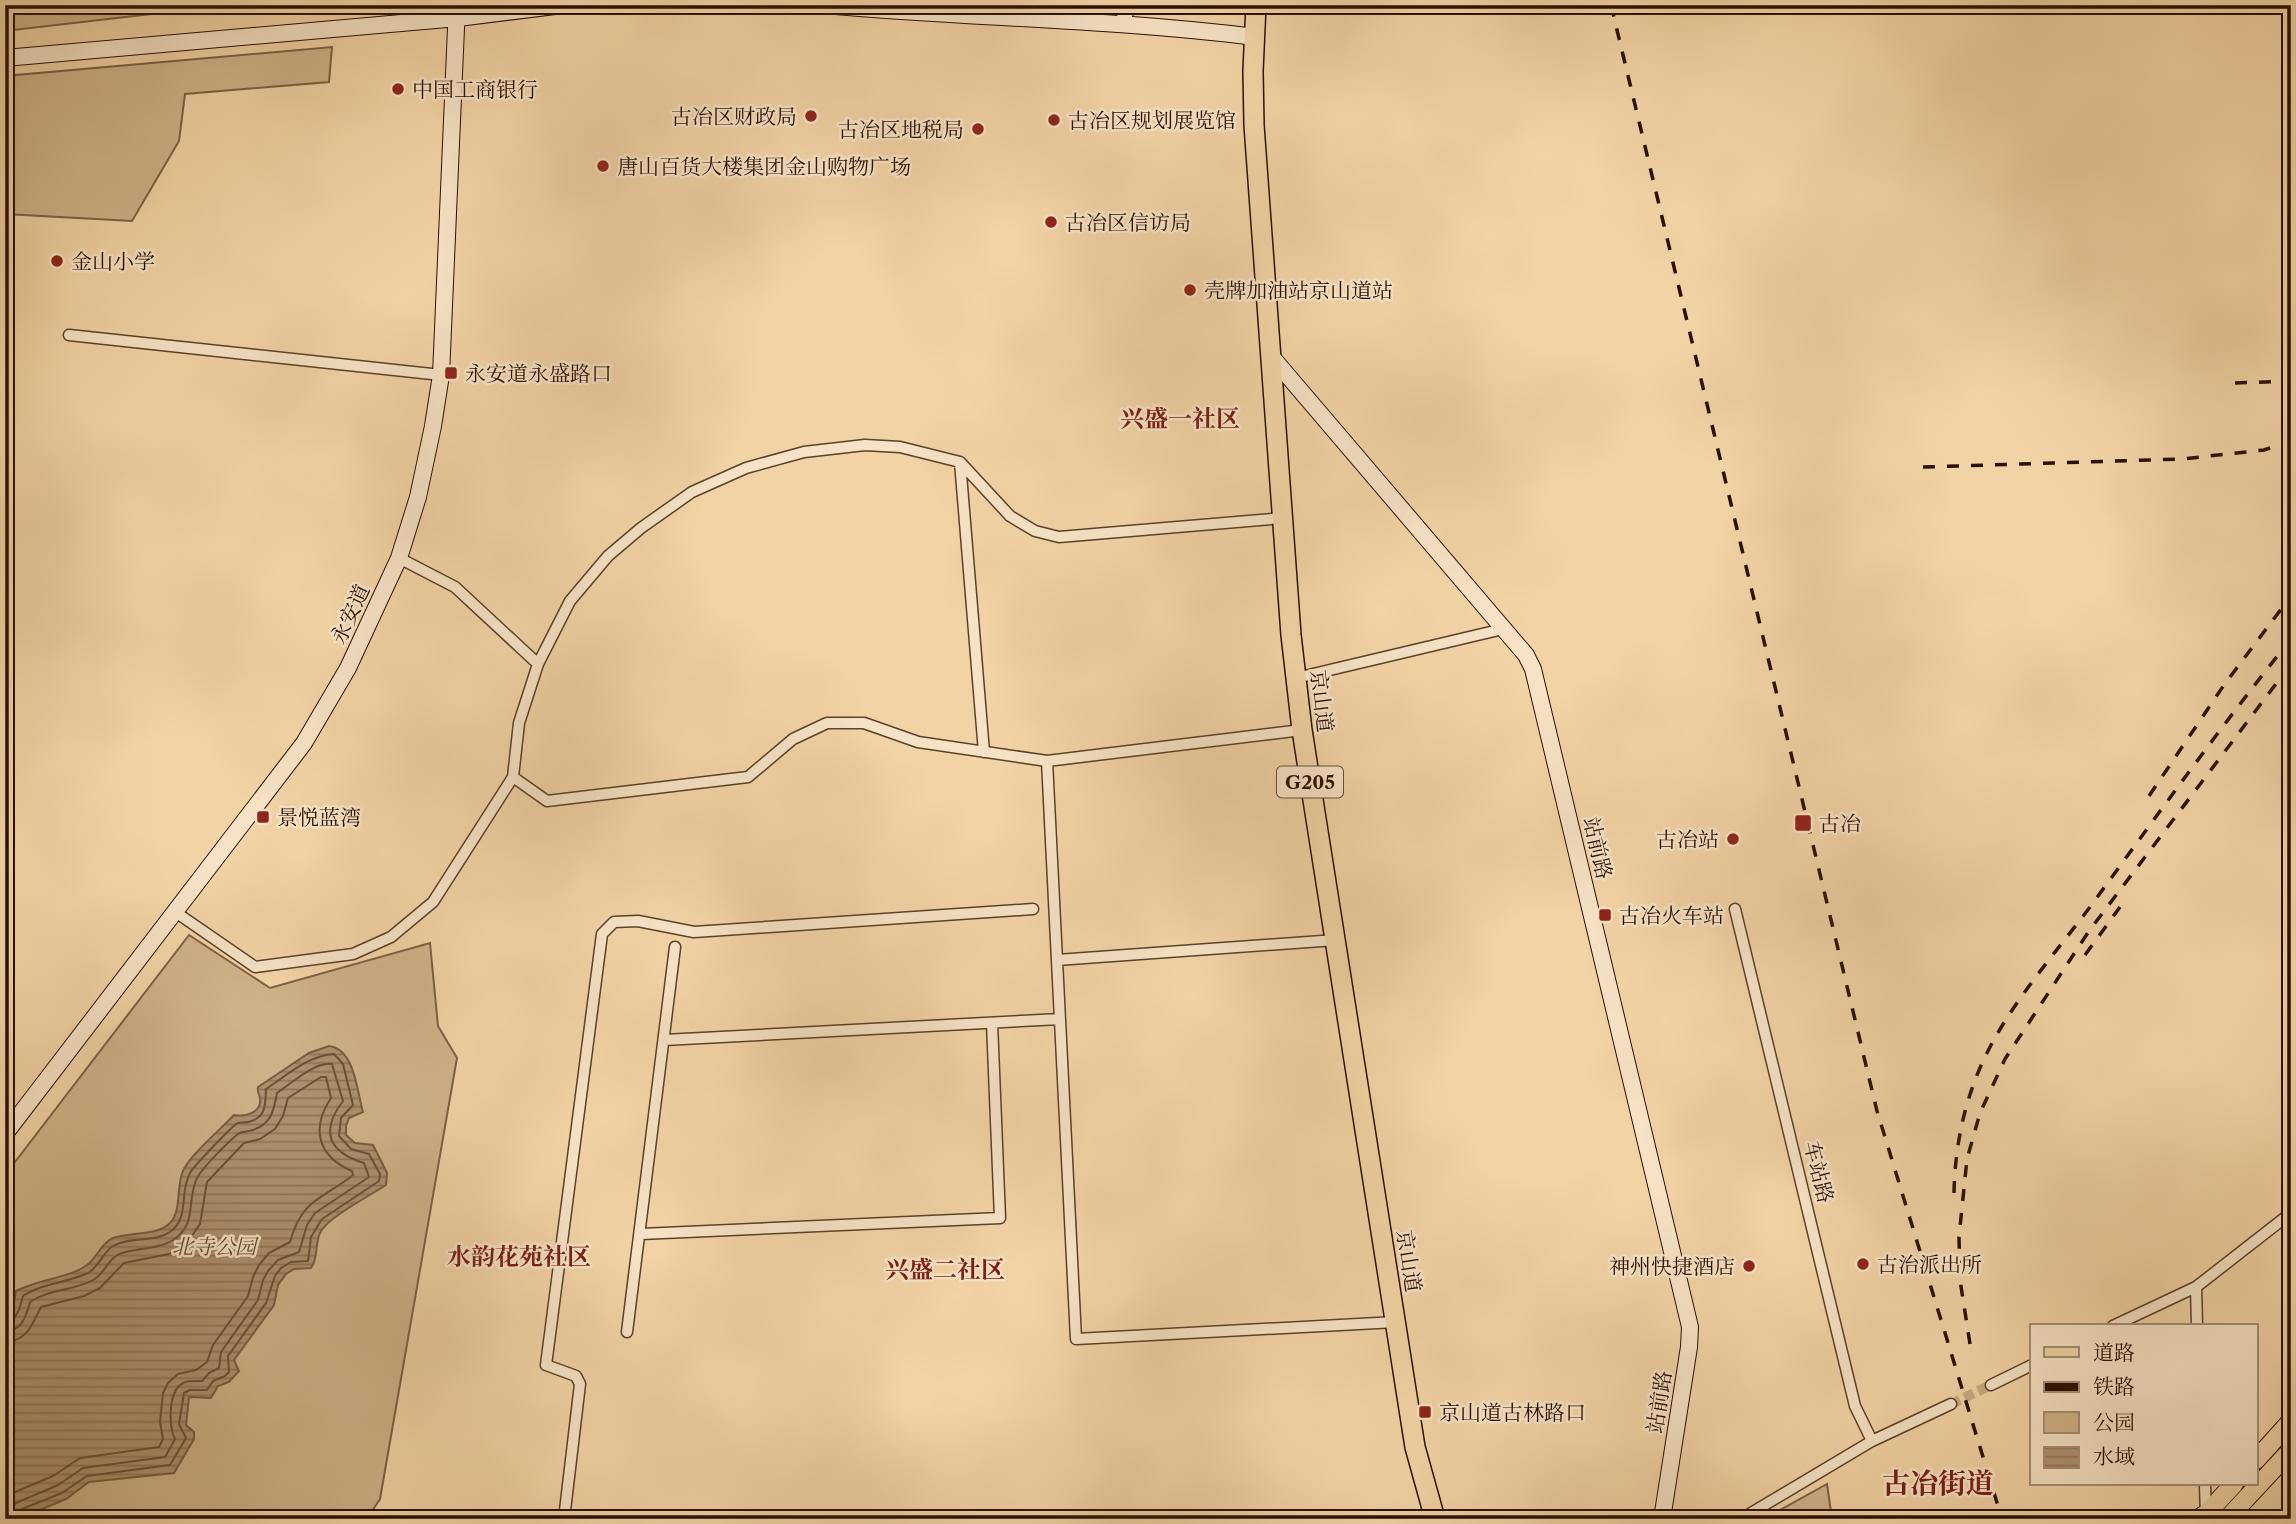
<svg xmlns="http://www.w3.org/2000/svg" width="2296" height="1524" viewBox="0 0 2296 1524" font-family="'Libre Caslon Text','Noto Serif SC',serif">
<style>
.green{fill:#d0b28a;stroke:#7c6045;stroke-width:2}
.water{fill:url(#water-rules);stroke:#795c42;stroke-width:2}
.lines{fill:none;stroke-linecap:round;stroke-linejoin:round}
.shore{stroke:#6c5037;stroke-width:2}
.street-tunnel{stroke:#caac85;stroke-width:10;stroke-dasharray:10 5;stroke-linecap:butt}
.street-casing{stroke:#5b402a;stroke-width:13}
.secondary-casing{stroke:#290f00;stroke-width:18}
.primary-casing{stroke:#290f00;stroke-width:20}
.highway-casing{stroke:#290f00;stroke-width:22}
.street{stroke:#f7e2c5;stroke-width:10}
.secondary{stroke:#f7e2c5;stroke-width:16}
.primary{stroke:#f2d3a6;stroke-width:18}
.highway{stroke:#f2d3a6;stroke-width:19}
.rail{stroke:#290f00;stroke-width:3.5;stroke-dasharray:12 12;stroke-linecap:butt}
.poi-dot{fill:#8f2418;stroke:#f7e2c5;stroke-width:2.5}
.labels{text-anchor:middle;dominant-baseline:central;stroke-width:5;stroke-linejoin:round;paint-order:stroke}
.shield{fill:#f7e2c5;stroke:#674e3b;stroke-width:2}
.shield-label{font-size:19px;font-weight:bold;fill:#290f00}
.poi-label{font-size:21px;fill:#290f00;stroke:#f7e2c5;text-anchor:start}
.street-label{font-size:21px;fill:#290f00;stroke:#f7e2c5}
.park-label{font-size:21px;font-style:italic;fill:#634830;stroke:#f7e2c5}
.quarter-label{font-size:24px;font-weight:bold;fill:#7a1f14;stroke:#f7e2c5}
.district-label{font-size:28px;font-weight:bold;fill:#7a1f14;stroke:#f7e2c5}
</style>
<defs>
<pattern id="water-rules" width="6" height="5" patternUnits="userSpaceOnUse" patternTransform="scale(1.75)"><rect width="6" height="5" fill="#ae906e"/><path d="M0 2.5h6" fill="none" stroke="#8e7458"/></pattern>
</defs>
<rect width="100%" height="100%" fill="#f2d3a6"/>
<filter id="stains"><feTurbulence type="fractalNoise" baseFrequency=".00286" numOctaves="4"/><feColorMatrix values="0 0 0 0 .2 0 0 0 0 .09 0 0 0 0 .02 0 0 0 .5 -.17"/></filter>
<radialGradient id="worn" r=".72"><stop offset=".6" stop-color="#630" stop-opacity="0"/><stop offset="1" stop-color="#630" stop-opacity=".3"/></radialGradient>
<!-- green -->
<path class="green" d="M 5,5 L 151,5 L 151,14 L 5,31 Z
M 332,47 L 329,82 L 185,94 L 179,141 L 132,221 L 5,214 L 5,76 Z
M 189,935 L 270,988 L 430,943 L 438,1026 L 457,1058 L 380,1499 L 372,1511 L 360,1518 L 5,1519 L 5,1175 Z
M 1827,1484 L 1832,1519 L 1764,1519 Z"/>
<!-- water -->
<path class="water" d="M 329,1046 C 355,1049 357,1092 363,1112 L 349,1118 L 346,1126 L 346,1135 L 355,1143 L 373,1145 L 387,1173 L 386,1185 C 371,1195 329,1217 321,1231 C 314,1243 319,1258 311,1268 L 294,1269 L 286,1274 L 278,1285 L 274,1305 L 234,1360 L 239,1371 L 229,1382 L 218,1386 L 211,1398 L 189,1397 L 186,1425 L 194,1432 L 194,1439 L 174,1473 L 89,1482 L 66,1499 L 18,1519 L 5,1519 L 5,1320 L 13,1308 L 16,1291 C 38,1279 70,1278 87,1265 C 97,1258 101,1243 113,1238 C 130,1232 158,1236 170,1223 C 182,1211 176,1186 183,1171 C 189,1156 222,1128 234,1115 C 245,1117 262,1113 260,1098 C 259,1094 257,1091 258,1087 L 309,1053 Z"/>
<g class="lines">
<!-- shore -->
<path class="shore" d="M 5,1323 L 13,1320 L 19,1310 L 23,1296 C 42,1283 67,1283 88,1273 C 99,1267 103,1252 113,1246 C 130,1236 154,1243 170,1232 C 190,1218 179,1192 190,1173 C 192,1168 234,1124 238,1123 C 241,1122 245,1123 248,1122 C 267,1118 265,1104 266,1089 C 286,1076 309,1055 334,1054 L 343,1064 L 353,1105 L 341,1118 L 339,1136 L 351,1149 L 369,1154 L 380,1174 L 379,1181 L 322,1219 L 311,1237 L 308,1261 L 291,1262 L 281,1268 L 275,1276 L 266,1303 L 228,1356 L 229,1372 L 225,1376 L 213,1381 L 207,1390 L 190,1390 L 184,1393 L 179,1424 L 186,1438 L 170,1465 L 87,1476 L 62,1493 L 22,1509 L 18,1519
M 5,1332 C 22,1330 26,1317 30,1302 C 49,1289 75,1291 95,1279 C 105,1272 110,1256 122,1253 C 138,1248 159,1249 173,1240 C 198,1224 186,1200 197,1178 C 203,1167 228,1142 238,1134 C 242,1131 247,1132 253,1130 C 272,1124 274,1109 277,1093 C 292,1083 314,1062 332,1064 L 343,1101 C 320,1131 328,1152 364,1163 L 369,1177 L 315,1213 L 307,1225 L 299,1252 L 278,1260 L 268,1271 L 263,1280 L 258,1300 L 221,1352 L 219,1368 L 209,1373 L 202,1381 C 194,1381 186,1380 180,1385 C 168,1395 169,1427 175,1439 L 165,1457 L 83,1468 L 58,1485 L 16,1503 L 11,1509 L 9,1519
M 5,1342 C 28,1341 32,1324 41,1307 L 84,1296 L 100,1288 L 124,1263 L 169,1254 L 187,1243 L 200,1224 L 207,1182 L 244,1143 L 260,1139 L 275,1129 L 283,1116 L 288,1098 L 321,1077 L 326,1077 L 331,1098 C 311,1128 317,1156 352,1171 L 353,1175 C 322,1200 302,1198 290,1242 L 269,1253 L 259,1265 L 253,1277 L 248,1296 L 213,1345 L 207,1362 L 196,1370 L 178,1374 L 168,1383 L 163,1393 L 160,1422 L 163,1439 L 159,1447 L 80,1458 L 53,1476 L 15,1492 L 5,1499"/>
<!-- street-tunnel -->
<path class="street-tunnel" d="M 1951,1404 L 1991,1385"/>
<!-- street casing -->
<g class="street-casing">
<path id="street" d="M 69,335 L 441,375
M 960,462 L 984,752
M 399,558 L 455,587 L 538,664
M 1296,678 L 1503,629
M 1047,761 L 1076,1339 L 1396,1322
M 513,777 L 547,801 L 748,777 L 793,739 L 827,723 L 864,723 L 918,742 L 1047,761 L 1302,730
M 1735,909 L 1855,1406 L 1872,1441
M 174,911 L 255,967 L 353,954 L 391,937 L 433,902 L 513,777 L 519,723 L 538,664 L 570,601 L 608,556 L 641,528 L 692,492 L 746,468 L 804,452 L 865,445 L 900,447 L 960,462 L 1010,516 L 1035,531 L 1059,537 L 1283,518
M 1057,960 L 1336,940
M 664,1040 L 1060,1019
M 641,1234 L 1000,1218 L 992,1023
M 2196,1287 L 2197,1326
M 2113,1326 L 2196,1287 L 2291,1213
M 627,1332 L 675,947
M 1991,1385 L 2032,1365
M 2205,1484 L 2206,1516
M 564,1519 L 580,1384 L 576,1376 L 546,1365 L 602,934 L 614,922 L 638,921 L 694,932 L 1033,909
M 1741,1519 L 1872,1441 L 1951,1404"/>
</g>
<!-- secondary casing -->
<g class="secondary-casing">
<path id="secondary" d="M 823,5 C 967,18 1112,19 1255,37
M 975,5 L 1029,8
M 1125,13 L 1125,5
M 5,58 L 458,18 L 563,5
M 1271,356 L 1526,655 L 1533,669 L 1690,1327 L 1689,1347 L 1662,1519
M 5,1134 L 304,743 L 348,668 L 399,558 L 418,497 L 433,426 L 441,375 L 457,5"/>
</g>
<!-- primary casing -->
<g class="primary-casing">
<path id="primary" d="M 2256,1460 L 2291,1421
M 2198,1519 L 2206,1514 L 2234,1484
M 2227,1519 L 2291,1450"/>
</g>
<!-- highway casing -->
<g class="highway-casing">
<path id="highway" d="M 1256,5 L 1253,71 L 1254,125 L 1291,635 L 1302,730 L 1415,1447 L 1435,1519"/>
</g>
<!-- street -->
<use href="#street" class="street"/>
<!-- secondary -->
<use href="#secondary" class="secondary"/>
<!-- primary -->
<use href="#primary" class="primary"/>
<!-- highway -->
<use href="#highway" class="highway"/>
<!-- rail -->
<path class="rail" d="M 1611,5 L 1877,1111 L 2002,1519
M 2235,383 L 2291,381
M 1923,467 L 2182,459 L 2264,450 L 2291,441
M 2149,796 L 2224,685 L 2291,596
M 2085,955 L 2120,907
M 1954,1193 C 1955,1146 1964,1102 1984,1059 C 2010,1004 2054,955 2090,907 C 2156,817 2221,726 2291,639
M 1970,1344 L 1960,1280 L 1959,1237 L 1967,1159 L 1980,1113 L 2005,1059 L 2089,931 L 2291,664"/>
</g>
<!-- markers -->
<g class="poi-dot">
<circle cx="398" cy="89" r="7"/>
<circle cx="811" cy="116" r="7"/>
<circle cx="1054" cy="120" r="7"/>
<circle cx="978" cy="129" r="7"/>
<circle cx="603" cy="166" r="7"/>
<circle cx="1051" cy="222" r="7"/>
<circle cx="57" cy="261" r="7"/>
<circle cx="1190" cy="290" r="7"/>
<rect x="444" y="366" width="14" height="14" rx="3.5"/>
<rect x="256" y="810" width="14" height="14" rx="3.5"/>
<rect x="1794" y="814" width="18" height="18" rx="3.5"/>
<circle cx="1733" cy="839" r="7"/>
<rect x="1598" y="908" width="14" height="14" rx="3.5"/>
<circle cx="1863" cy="1264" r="7"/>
<circle cx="1749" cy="1266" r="7"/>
<rect x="1418" y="1405" width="14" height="14" rx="3.5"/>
</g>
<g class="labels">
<!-- shield labels -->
<rect class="shield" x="1277" y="766.5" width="66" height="31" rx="5"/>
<g class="shield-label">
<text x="1310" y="782">G205</text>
</g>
<!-- poi labels -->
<g class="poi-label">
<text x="412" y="89">中国工商银行</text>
<text x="797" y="116" text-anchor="end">古冶区财政局</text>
<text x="1068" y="120">古冶区规划展览馆</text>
<text x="964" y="129" text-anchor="end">古冶区地税局</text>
<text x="617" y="166">唐山百货大楼集团金山购物广场</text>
<text x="1065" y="222">古冶区信访局</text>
<text x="71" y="261">金山小学</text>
<text x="1204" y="290">壳牌加油站京山道站</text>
<text x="465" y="373">永安道永盛路口</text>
<text x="277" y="817">景悦蓝湾</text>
<text x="1819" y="823">古冶</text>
<text x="1719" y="839" text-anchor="end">古冶站</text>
<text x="1619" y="915">古冶火车站</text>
<text x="1877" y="1264">古治派出所</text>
<text x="1735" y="1266" text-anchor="end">神州快捷酒店</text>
<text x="1439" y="1412">京山道古林路口</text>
</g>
<!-- street labels -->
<g class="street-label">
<text transform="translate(350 614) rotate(-65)">永安道</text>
<text transform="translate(1322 701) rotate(83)">京山道</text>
<text transform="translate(1598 848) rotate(77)">站前路</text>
<text transform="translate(1819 1172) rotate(76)">车站路</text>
<text transform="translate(1409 1261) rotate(81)">京山道</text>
<text transform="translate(1659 1402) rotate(-81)">站前路</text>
</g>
<!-- park labels -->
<g class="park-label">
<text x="214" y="1246">北寺公园</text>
</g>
<!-- quarter labels -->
<g class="quarter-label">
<text x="1180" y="418">兴盛一社区</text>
<text x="519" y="1256">水韵花苑社区</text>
<text x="945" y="1269">兴盛二社区</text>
</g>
<!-- district labels -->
<g class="district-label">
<text x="1938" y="1483">古冶街道</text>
</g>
</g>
<!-- margin -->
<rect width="2296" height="1524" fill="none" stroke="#f2d3a6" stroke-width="28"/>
<rect x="7" y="7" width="2282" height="1510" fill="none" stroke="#290f00" stroke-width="3.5"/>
<rect x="14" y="14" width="2268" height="1496" fill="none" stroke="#290f00" stroke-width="2"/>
<!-- legend -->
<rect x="2030" y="1324" width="228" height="161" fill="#f7e2c5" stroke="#a58e76" stroke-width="2"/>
<rect x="2044" y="1347" width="35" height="10" fill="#f2d3a6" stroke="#a58e76" stroke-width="2"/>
<text x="2093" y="1360" font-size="21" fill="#290f00">道路</text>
<rect x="2044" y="1382" width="35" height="10" fill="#290f00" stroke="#a58e76" stroke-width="2"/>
<text x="2093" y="1394" font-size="21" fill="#290f00">铁路</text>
<rect x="2044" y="1412" width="35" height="21" fill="#d0b28a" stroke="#a58e76" stroke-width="2"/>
<text x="2093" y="1430" font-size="21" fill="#290f00">公园</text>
<rect x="2044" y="1447" width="35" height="21" fill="url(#water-rules)" stroke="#a58e76" stroke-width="2"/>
<text x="2093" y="1464" font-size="21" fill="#290f00">水域</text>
<rect width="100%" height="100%" filter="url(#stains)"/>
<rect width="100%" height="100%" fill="url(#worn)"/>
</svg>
